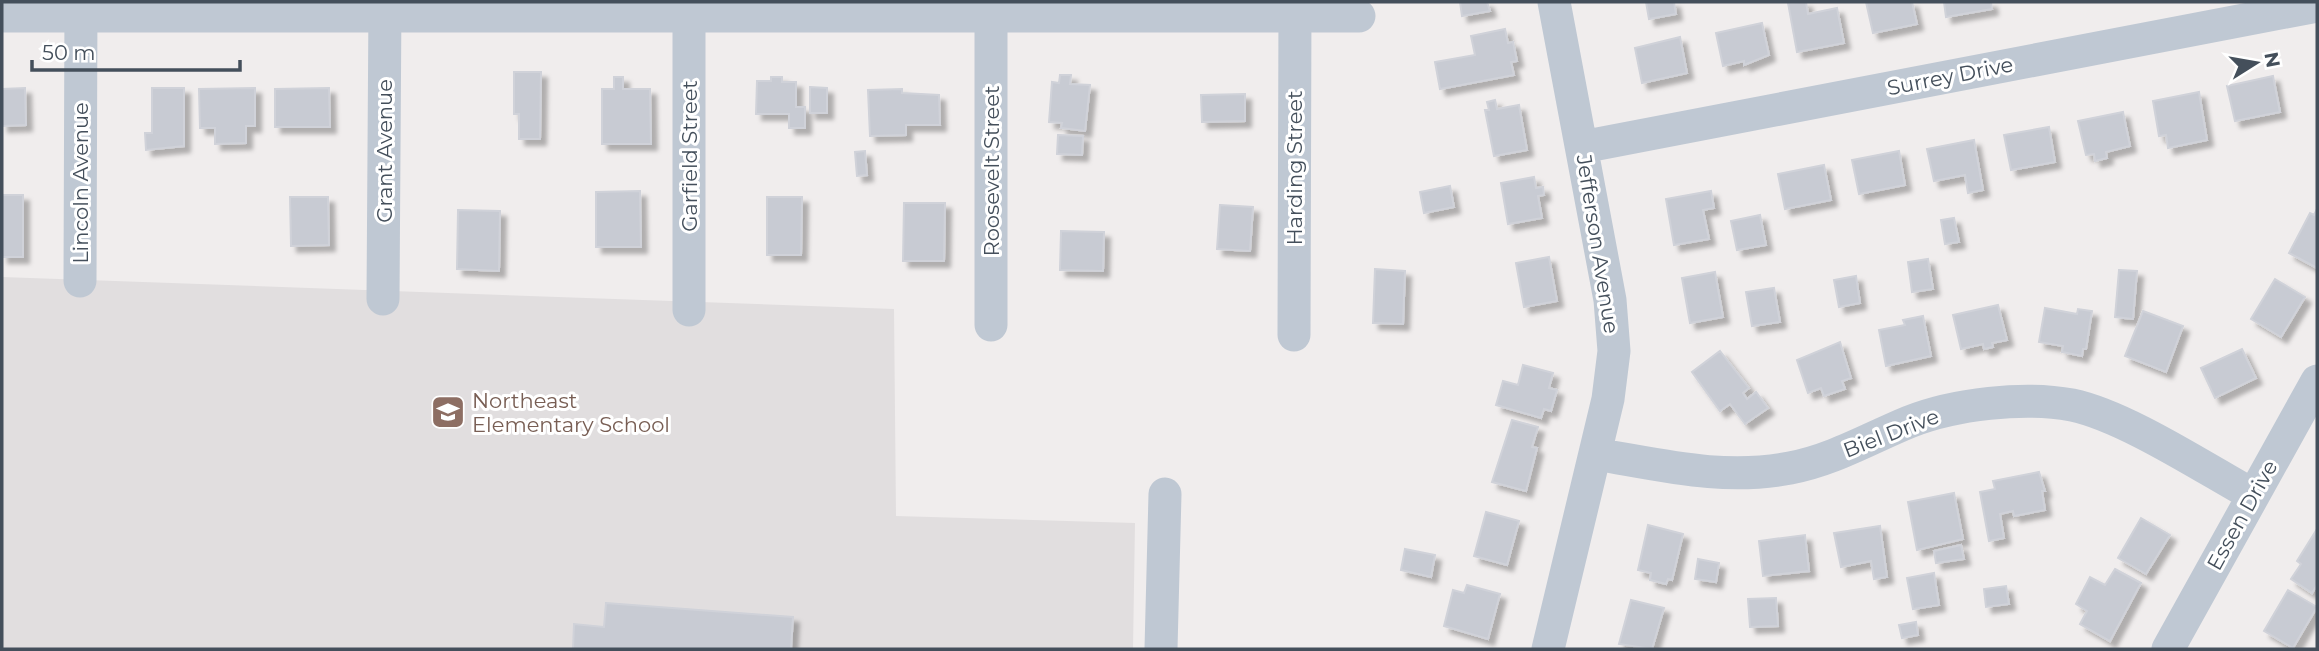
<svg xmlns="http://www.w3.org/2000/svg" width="2319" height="651" viewBox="0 0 2319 651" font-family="Montserrat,sans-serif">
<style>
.education{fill:#e1dedf}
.building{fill:#c8cbd3;stroke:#d0d2d9;stroke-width:2;filter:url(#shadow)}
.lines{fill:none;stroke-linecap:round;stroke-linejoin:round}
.street{stroke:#bfc8d3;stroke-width:33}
.labels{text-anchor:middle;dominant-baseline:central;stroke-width:6;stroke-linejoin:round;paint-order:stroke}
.street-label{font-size:21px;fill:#444f5b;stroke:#fff}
.education-label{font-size:21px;fill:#785e54;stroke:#fff;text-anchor:start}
</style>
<defs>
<filter id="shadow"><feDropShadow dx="6" dy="6" stdDeviation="2" flood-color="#0004"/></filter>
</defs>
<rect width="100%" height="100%" fill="#f0eded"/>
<!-- education -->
<path class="education" d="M 2,277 L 894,309 L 896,516 L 1135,523 L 1133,649 L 2,649 Z"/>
<!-- building -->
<path class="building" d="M 1460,2 L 1487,2 L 1490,11 L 1462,16 Z
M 1646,2 L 1674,2 L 1676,14 L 1649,19 Z
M 1806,2 L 1808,14 L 1837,8 L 1844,43 L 1797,52 L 1788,3 Z
M 1866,2 L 1912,2 L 1917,24 L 1873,33 Z
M 1944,2 L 1991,2 L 1992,9 L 1946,17 Z
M 1762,23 L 1769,55 L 1744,65 L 1744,61 L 1723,66 L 1716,33 Z
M 1505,29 L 1508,43 L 1513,42 L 1517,61 L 1511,62 L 1514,75 L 1440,89 L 1435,62 L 1475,55 L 1471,36 Z
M 1680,37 L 1687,73 L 1642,83 L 1635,48 Z
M 514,72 L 541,72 L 540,139 L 519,139 L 519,114 L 514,114 Z
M 1060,75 L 1071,75 L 1070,84 L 1090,85 L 1085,131 L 1061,128 L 1062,123 L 1049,122 L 1052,82 L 1059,83 Z
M 2273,76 L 2280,112 L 2235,121 L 2227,86 Z
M 614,77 L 623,77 L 623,89 L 650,89 L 651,144 L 602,144 L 602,89 L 614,89 Z
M 771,77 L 782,77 L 782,82 L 796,82 L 796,107 L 805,107 L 805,128 L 789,128 L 789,114 L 756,114 L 757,81 L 771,81 Z
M 810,87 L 827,88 L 827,113 L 810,113 Z
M 25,88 L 26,125 L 2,126 L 2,89 Z
M 152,88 L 184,88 L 184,146 L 146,150 L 145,133 L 152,133 Z
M 255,88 L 255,126 L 246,126 L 246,143 L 215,144 L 215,128 L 200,128 L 199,89 Z
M 329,88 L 330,127 L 275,127 L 275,89 Z
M 902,89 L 902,93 L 939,95 L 940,125 L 906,125 L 906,135 L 870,136 L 868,90 Z
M 2199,92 L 2207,140 L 2168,148 L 2166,135 L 2159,136 L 2153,101 Z
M 1245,94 L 1245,121 L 1202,122 L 1201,95 Z
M 1495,100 L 1497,109 L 1519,105 L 1527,150 L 1494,156 L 1485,110 L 1489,110 L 1487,102 Z
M 2123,112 L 2130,146 L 2106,152 L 2107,158 L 2095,161 L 2094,154 L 2086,155 L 2078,121 Z
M 2049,127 L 2055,162 L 2011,170 L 2004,135 Z
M 1058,135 L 1083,136 L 1082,155 L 1057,154 Z
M 1974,140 L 1983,190 L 1968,193 L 1965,175 L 1934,181 L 1927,149 Z
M 865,151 L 867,175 L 857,176 L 855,152 Z
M 1899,151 L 1905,185 L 1859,194 L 1852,160 Z
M 1824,165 L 1831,200 L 1785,209 L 1778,174 Z
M 1534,177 L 1536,188 L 1543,187 L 1544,195 L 1538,196 L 1542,218 L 1508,224 L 1501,183 Z
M 1450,186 L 1454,207 L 1424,213 L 1420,192 Z
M 640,191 L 641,247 L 596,247 L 596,192 Z
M 1711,191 L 1714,208 L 1703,210 L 1709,239 L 1674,245 L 1666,199 Z
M 2,195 L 23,195 L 23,257 L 2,257 Z
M 290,197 L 328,197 L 329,245 L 291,246 Z
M 767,197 L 802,197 L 801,255 L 767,255 Z
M 904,203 L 945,203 L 944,261 L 903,261 Z
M 1220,205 L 1253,207 L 1250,251 L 1217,249 Z
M 2317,209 L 2317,268 L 2289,253 L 2310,213 L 2314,215 Z
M 458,210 L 500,211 L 499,271 L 457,269 Z
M 1760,215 L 1766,245 L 1737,250 L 1731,221 Z
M 1954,218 L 1959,242 L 1945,244 L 1941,220 Z
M 1061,231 L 1104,232 L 1103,271 L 1060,270 Z
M 1549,257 L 1557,301 L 1524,307 L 1516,263 Z
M 1928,259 L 1933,289 L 1912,292 L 1908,262 Z
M 1375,269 L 1405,271 L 1403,324 L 1373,323 Z
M 2119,270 L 2137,271 L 2133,319 L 2115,317 Z
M 1715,272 L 1723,317 L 1690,323 L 1682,278 Z
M 1856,276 L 1860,303 L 1839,307 L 1834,280 Z
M 2275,279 L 2305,297 L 2281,337 L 2251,319 Z
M 1774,288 L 1780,322 L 1752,326 L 1746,292 Z
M 1998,305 L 2007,340 L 1992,343 L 1993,347 L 1984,349 L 1983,344 L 1961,349 L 1953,315 Z
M 2045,308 L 2077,314 L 2078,309 L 2092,311 L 2086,349 L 2083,349 L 2082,356 L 2062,352 L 2063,346 L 2039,342 Z
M 2143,311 L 2183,326 L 2166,372 L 2125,356 Z
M 1923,316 L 1931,356 L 1886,366 L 1879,330 L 1905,325 L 1903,320 Z
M 1840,342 L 1851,378 L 1842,381 L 1845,389 L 1824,396 L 1821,388 L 1808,393 L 1797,360 Z
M 2242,349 L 2256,378 L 2215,398 L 2201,368 Z
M 1720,351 L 1749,388 L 1743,393 L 1747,399 L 1756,392 L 1768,408 L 1745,424 L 1730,404 L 1720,411 L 1692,372 Z
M 1523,365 L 1553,373 L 1549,388 L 1557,390 L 1551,411 L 1544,409 L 1541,418 L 1496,405 L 1503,381 L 1518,385 Z
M 1512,420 L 1538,427 L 1532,447 L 1537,448 L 1526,491 L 1492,482 Z
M 2039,472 L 2045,491 L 2042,491 L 2045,510 L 2014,516 L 2013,511 L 2000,514 L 2004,538 L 1989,541 L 1980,492 L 1995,489 L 1993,481 Z
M 1954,493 L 1963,539 L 1917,550 L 1908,502 Z
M 1486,512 L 1519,521 L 1507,565 L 1474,556 Z
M 2141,518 L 2170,535 L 2146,574 L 2118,558 Z
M 1648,525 L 1683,534 L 1672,580 L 1668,579 L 1666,584 L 1650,580 L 1651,573 L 1638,570 Z
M 1880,526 L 1887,577 L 1874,579 L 1871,561 L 1841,567 L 1834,533 Z
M 2317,529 L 2317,585 L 2312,593 L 2291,579 L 2301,564 L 2297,561 Z
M 1805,535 L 1809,571 L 1763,576 L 1759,541 Z
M 1961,545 L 1964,559 L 1936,563 L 1934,551 Z
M 1405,549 L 1435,555 L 1431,577 L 1401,570 Z
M 1698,559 L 1719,563 L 1716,582 L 1695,579 Z
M 2115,569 L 2141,583 L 2110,641 L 2080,624 L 2087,611 L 2076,604 L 2090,577 L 2105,585 Z
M 1934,573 L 1939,605 L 1913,609 L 1907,578 Z
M 1467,585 L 1500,594 L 1488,639 L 1444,626 L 1453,590 L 1464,593 Z
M 2006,586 L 2009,604 L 1986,607 L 1984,589 Z
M 2288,590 L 2317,607 L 2293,648 L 2264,631 Z
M 1776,598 L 1778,626 L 1750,627 L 1748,599 Z
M 1631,600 L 1664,608 L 1652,649 L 1619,644 Z
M 606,603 L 793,617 L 791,649 L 573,649 L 574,624 L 604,627 Z
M 1916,622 L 1918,635 L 1902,638 L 1899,625 Z"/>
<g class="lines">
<!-- street -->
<path class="street" d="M 2,16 L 1359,16
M 1582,147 L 2317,6
M 80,281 L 81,2
M 383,299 L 385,2
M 689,310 L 689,2
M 991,325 L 991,2
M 1294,335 L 1295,2
M 1595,454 C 1662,465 1723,481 1790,468 C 1833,460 1870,438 1909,422 C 1954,404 2024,396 2072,405 C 2125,416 2204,468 2253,495
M 1161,649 L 1165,494
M 1548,649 L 1608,399 L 1614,351 L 1610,300 L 1554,2
M 2168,649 L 2317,381"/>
</g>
<!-- icons -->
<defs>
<g id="school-square" transform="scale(1.75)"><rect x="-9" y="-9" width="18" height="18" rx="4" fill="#8d6e63" stroke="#fff"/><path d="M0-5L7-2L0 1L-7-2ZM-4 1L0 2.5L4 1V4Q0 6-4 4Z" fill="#fff"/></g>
</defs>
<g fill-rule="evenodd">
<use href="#school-square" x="448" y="412"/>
</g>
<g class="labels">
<!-- street labels -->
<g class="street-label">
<text transform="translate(1950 76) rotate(-11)">Surrey Drive</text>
<text transform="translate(384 151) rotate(-90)">Grant Avenue</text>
<text transform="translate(689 156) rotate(-90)">Garfield Street</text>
<text transform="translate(1294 168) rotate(-90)">Harding Street</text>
<text transform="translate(991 171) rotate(-90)">Roosevelt Street</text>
<text transform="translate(80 183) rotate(-90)">Lincoln Avenue</text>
<text transform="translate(1598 244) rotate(81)">Jefferson Avenue</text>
<text transform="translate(1891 433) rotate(-21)">Biel Drive</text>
<text transform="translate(2242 515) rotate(-61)">Essen Drive</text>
</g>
<!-- education labels -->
<g class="education-label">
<text x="472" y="400">Northeast<tspan x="472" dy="24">Elementary School</tspan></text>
</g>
</g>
<!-- border -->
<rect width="2319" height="651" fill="none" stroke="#444f5b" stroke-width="7"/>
<!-- north arrow -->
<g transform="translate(2256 63) rotate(79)" stroke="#ffffff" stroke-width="5" paint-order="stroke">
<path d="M0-5L12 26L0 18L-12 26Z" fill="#444f5b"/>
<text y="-10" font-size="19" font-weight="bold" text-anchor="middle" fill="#444f5b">N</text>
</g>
<!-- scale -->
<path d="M32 60v10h208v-10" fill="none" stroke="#444f5b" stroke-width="3.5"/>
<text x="42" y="60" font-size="21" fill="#444f5b" stroke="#ffffff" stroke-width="5" paint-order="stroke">50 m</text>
</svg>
